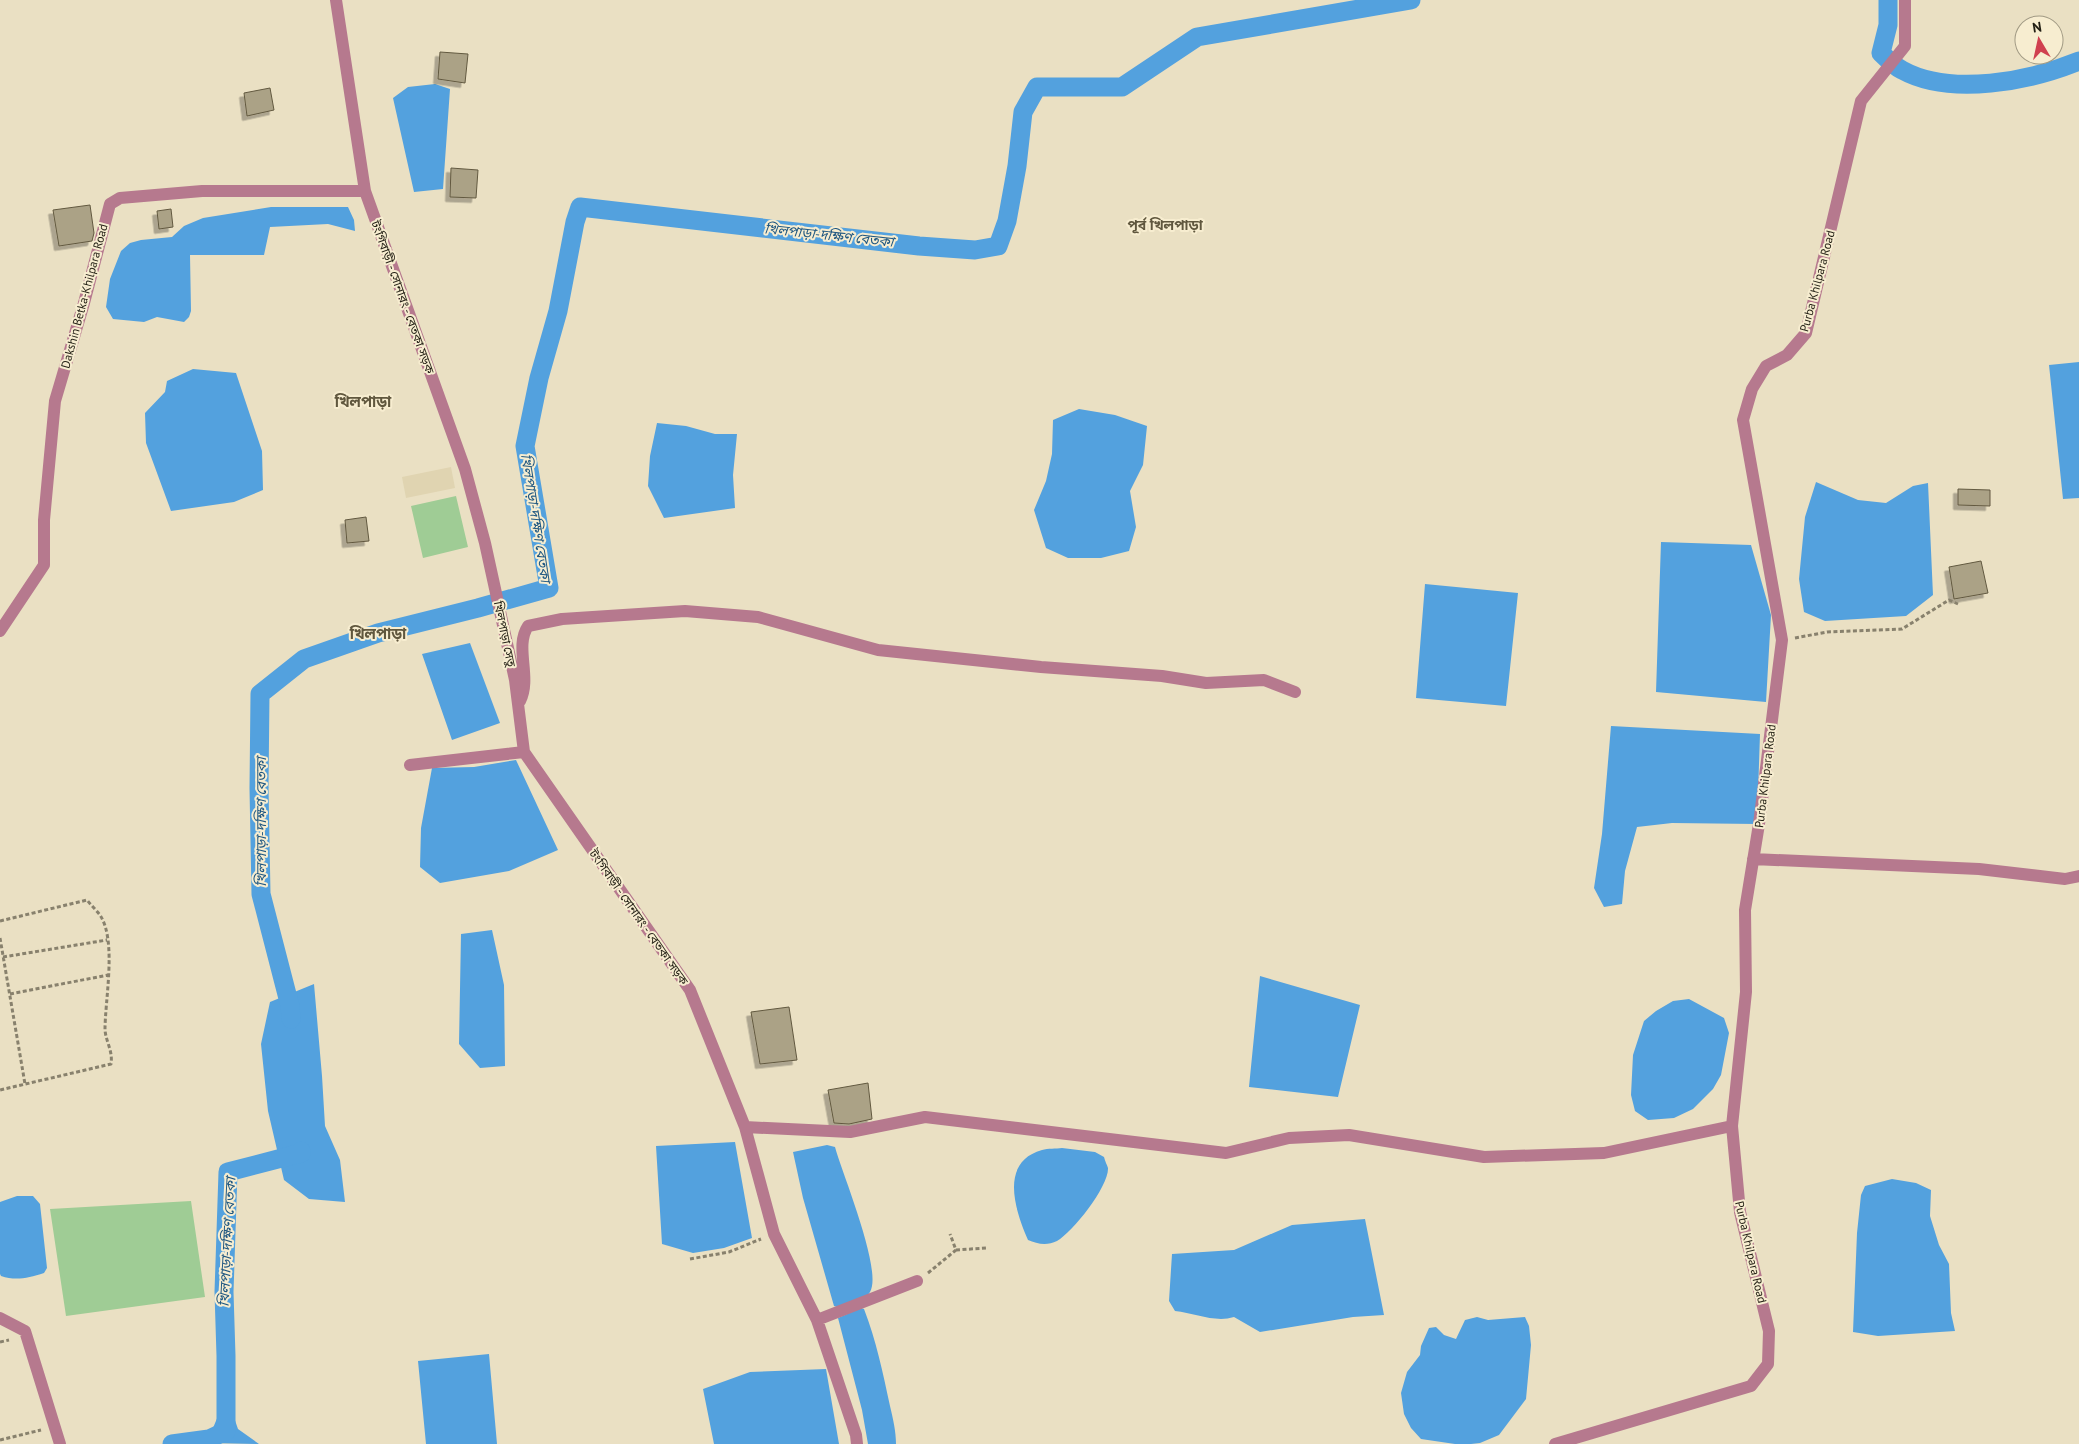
<svg xmlns="http://www.w3.org/2000/svg" width="2079" height="1444" viewBox="0 0 2079 1444" font-family="'PT Sans','Noto Sans Bengali',sans-serif">
<style>
.built{fill:#e0d4b1}
.green{fill:#9fcc95}
.water{fill:#53a1de}
.lines{fill:none;stroke-linecap:round;stroke-linejoin:round}
.canal{stroke:#53a1de;stroke-width:19}
.building{fill:#aba286;stroke:#625940;filter:url(#shadow)}
.path{stroke:#88816d;stroke-width:3;stroke-dasharray:4 2.5;stroke-linecap:butt}
.minor{stroke:#b6798e;stroke-width:12}
.labels{text-anchor:middle;dominant-baseline:central;stroke-width:4;stroke-linejoin:round;paint-order:stroke}
.street-label{font-size:12px;fill:#211e13;stroke:#f7edd0}
.neighbourhood-label{font-size:14px;font-weight:bold;fill:#60573e;stroke:#f7edd0}
.water-label{font-size:14px;font-style:italic;fill:#1f5781;stroke:#f7edd0}
.quarter-label{font-size:15px;font-weight:bold;fill:#60573e;stroke:#f7edd0}
</style>
<defs>
<filter id="shadow"><feDropShadow dx="-4.5" dy="4.5" stdDeviation="0" flood-color="#0004"/></filter>
</defs>
<rect width="100%" height="100%" fill="#eae0c3"/>
<!-- built -->
<path class="built" d="M 451,467 L 455,488 L 406,498 L 402,477 Z"/>
<!-- green -->
<path class="green" d="M 456,496 L 468,547 L 423,558 L 411,506 Z
M 191,1201 L 205,1297 L 66,1316 L 50,1209 Z"/>
<!-- water -->
<path class="water" d="M 435,84 L 450,89 L 443,189 L 414,192 L 393,98 L 408,87 Z
M 271,207 L 348,207 L 354,220 L 355,231 L 328,224 L 270,227 L 264,255 L 190,255 L 191,311 L 189,317 L 184,322 L 157,317 L 144,322 L 113,319 L 106,307 L 110,279 L 121,251 L 130,243 L 141,240 L 172,237 L 184,226 L 203,218 Z
M 2079,362 L 2079,498 L 2063,499 L 2049,365 Z
M 193,369 L 236,373 L 262,451 L 263,490 L 234,502 L 171,511 L 146,443 L 145,413 L 165,392 L 167,381 Z
M 1079,409 L 1115,415 L 1147,426 L 1143,465 L 1130,491 L 1136,527 L 1129,551 L 1101,558 L 1068,558 L 1046,548 L 1034,510 L 1046,481 L 1052,454 L 1053,420 Z
M 657,423 L 686,426 L 715,434 L 737,434 L 733,475 L 735,508 L 664,518 L 648,486 L 650,456 Z
M 1816,482 L 1858,500 L 1886,503 L 1913,486 L 1928,483 L 1933,595 L 1906,616 L 1825,621 L 1804,612 L 1799,579 L 1805,517 Z
M 1661,542 L 1751,545 L 1771,615 L 1766,702 L 1656,692 Z
M 1425,584 L 1518,593 L 1506,706 L 1416,698 Z
M 470,643 L 500,723 L 452,740 L 422,654 Z
M 1611,726 L 1760,734 L 1757,824 L 1672,823 L 1637,827 L 1625,871 L 1622,904 L 1604,907 L 1594,888 L 1602,834 Z
M 516,760 L 558,850 L 509,871 L 440,883 L 420,867 L 421,828 L 432,768 L 474,767 Z
M 492,930 L 504,985 L 505,1066 L 480,1068 L 459,1044 L 461,934 Z
M 1260,976 L 1360,1005 L 1338,1097 L 1249,1087 Z
M 314,984 L 322,1076 L 325,1126 L 340,1160 L 345,1202 L 309,1199 L 284,1180 L 268,1111 L 261,1044 L 270,1002 Z
M 1689,999 L 1724,1018 L 1729,1033 L 1721,1075 L 1713,1089 L 1693,1109 L 1674,1118 L 1648,1120 L 1635,1111 L 1631,1095 L 1633,1055 L 1644,1021 L 1656,1011 L 1673,1001 Z
M 735,1142 L 752,1238 L 724,1248 L 693,1253 L 662,1244 L 656,1146 Z
M 827,1145 L 835,1147 C 842,1173 883,1271 870,1292 C 864,1302 851,1304 841,1308 L 834,1306 L 803,1198 L 793,1152 Z
M 1062,1148 L 1095,1152 L 1104,1157 C 1105,1161 1107,1165 1108,1168 C 1109,1186 1073,1232 1057,1241 C 1047,1246 1037,1244 1028,1240 C 1015,1210 999,1162 1042,1150 C 1048,1148 1056,1149 1062,1148 Z
M 1892,1179 L 1916,1183 L 1931,1190 L 1930,1216 L 1939,1245 L 1949,1264 L 1951,1313 L 1955,1331 L 1878,1336 L 1853,1332 L 1857,1233 L 1861,1195 L 1865,1186 Z
M 17,1196 L 33,1196 L 40,1204 L 47,1268 L 44,1273 C 28,1278 16,1281 1,1276 L 0,1274 L 0,1202 Z
M 1365,1219 L 1384,1315 L 1353,1317 L 1260,1332 L 1234,1317 C 1215,1323 1195,1313 1175,1311 L 1169,1301 L 1172,1254 L 1234,1250 L 1292,1225 Z
M 861,1308 L 864,1309 C 876,1340 883,1373 890,1406 C 893,1419 896,1431 896,1444 L 868,1444 L 862,1410 L 838,1318 Z
M 1477,1317 L 1488,1320 L 1525,1317 L 1529,1326 L 1531,1345 L 1526,1399 L 1499,1435 L 1480,1443 L 1471,1444 L 1455,1444 L 1421,1439 L 1411,1428 L 1404,1414 L 1401,1393 L 1407,1372 L 1420,1355 L 1421,1346 L 1429,1328 L 1436,1327 L 1444,1335 L 1456,1339 L 1465,1320 Z
M 489,1354 L 497,1444 L 426,1444 L 418,1361 Z
M 826,1369 L 839,1444 L 714,1444 L 703,1389 L 750,1372 Z
M 223,1404 L 230,1406 L 238,1429 L 259,1444 L 209,1443 L 206,1436 L 213,1428 Z"/>
<g class="lines">
<!-- canal -->
<path class="canal" d="M 1888,0 L 1888,25 L 1881,53 C 1887,59 1894,66 1902,70 C 1951,97 2030,81 2079,61
M 291,1019 L 290,1006 L 261,894 L 259,788 L 260,694 L 304,659 L 378,633 L 478,608 L 549,588 L 525,446 L 539,378 L 558,311 L 575,222 L 580,207 L 919,246 L 975,250 L 998,246 L 1007,221 L 1017,166 L 1023,112 L 1037,87 L 1122,87 L 1197,37 L 1411,0
M 172,1444 L 209,1439 L 226,1431 L 226,1356 L 224,1292 L 228,1172 L 301,1153 L 301,1151"/>
</g>
<!-- building -->
<path class="building" d="M 440,52 L 468,54 L 465,83 L 438,79 Z
M 270,88 L 274,110 L 247,116 L 244,93 Z
M 451,168 L 478,170 L 476,198 L 450,197 Z
M 90,205 L 94,233 L 92,241 L 59,246 L 53,210 Z
M 171,209 L 173,227 L 159,229 L 157,211 Z
M 1958,489 L 1990,490 L 1990,506 L 1958,505 Z
M 366,517 L 369,541 L 347,543 L 345,520 Z
M 1981,561 L 1988,593 L 1954,599 L 1949,567 Z
M 789,1007 L 797,1060 L 760,1064 L 751,1012 Z
M 868,1083 L 872,1119 L 849,1124 L 834,1123 L 828,1090 Z"/>
<g class="lines">
<!-- path -->
<path class="path" d="M 1795,638 L 1827,632 L 1902,629 L 1949,600 L 1958,604
M 0,921 L 87,900 C 91,905 96,910 100,915 C 117,941 105,999 105,1030 C 106,1042 113,1051 111,1064 L 0,1090
M 0,938 L 25,1084
M 3,957 L 107,940
M 10,994 L 108,975
M 956,1250 L 986,1248
M 690,1259 L 729,1252 L 761,1239
M 928,1273 L 956,1250 L 950,1234
M 0,1342 L 9,1340
M 0,1440 L 41,1430"/>
<!-- minor -->
<path class="minor" d="M 336,0 L 365,191 L 465,469 L 485,543 L 515,680 L 524,752 L 690,990 L 745,1127 L 774,1234 L 817,1320 L 856,1435 L 857,1444
M 0,631 L 44,565 L 44,520 L 55,401 L 84,303 L 110,204 L 120,198 L 202,191 L 365,191
M 520,701 C 532,677 514,647 528,626 L 562,619 L 685,611 L 758,617 L 878,650 L 1041,667 L 1162,676 L 1206,683 L 1264,680 L 1295,692
M 410,765 L 524,752
M 1753,859 L 1979,869 L 2065,879 L 2079,876
M 745,1127 L 850,1132 L 925,1117 L 1226,1153 L 1289,1138 L 1349,1135 L 1484,1157 L 1604,1153 L 1732,1126
M 0,1318 L 25,1331 L 60,1444
M 817,1320 L 917,1281
M 1555,1444 L 1751,1386 L 1768,1364 L 1769,1331 L 1740,1212 L 1732,1126 L 1746,992 L 1745,910 L 1759,824 L 1782,640 L 1743,420 L 1752,389 L 1766,366 L 1787,355 L 1806,333 L 1861,101 L 1905,46 L 1905,0"/>
</g>
<g class="labels">
<!-- street labels -->
<g class="street-label">
<text transform="translate(1817 281) rotate(-75)">Purba Khilpara Road</text>
<text transform="translate(84 296) rotate(-75)">Dakshin Betka-Khilpara Road</text>
<text transform="translate(403 297) rotate(70)">টংগিবাড়ী - সোনারং - বেতকা সড়ক</text>
<text transform="translate(505 634) rotate(78)">খিলপাড়া সেতু</text>
<text transform="translate(1765 776) rotate(-83)">Purba Khilpara Road</text>
<text transform="translate(639 917) rotate(55)">টংগিবাড়ী - সোনারং - বেতকা সড়ক</text>
<text transform="translate(1751 1252) rotate(77)">Purba Khilpara Road</text>
</g>
<!-- neighbourhood labels -->
<g class="neighbourhood-label">
<text x="1165" y="225">পূর্ব খিলপাড়া</text>
</g>
<!-- water labels -->
<g class="water-label">
<text transform="translate(829 235) rotate(6)">খিলপাড়া-দক্ষিণ বেতকা</text>
<text transform="translate(536 518) rotate(81)">খিলপাড়া-দক্ষিণ বেতকা</text>
<text transform="translate(261 822) rotate(-90)">খিলপাড়া-দক্ষিণ বেতকা</text>
<text transform="translate(227 1242) rotate(-87)">খিলপাড়া-দক্ষিণ বেতকা</text>
</g>
<!-- quarter labels -->
<g class="quarter-label">
<text x="363" y="401">খিলপাড়া</text>
<text x="378" y="633">খিলপাড়া</text>
</g>
</g>
<!-- north arrow -->
<g transform="translate(2039 40) rotate(351)"><circle r="24" fill="#f7edd0" stroke="#a19a84"/>
<path d="M0-4L9 19L0 12L-9 19Z" fill="#d0404f"/>
<text y="-8" font-size="14" font-weight="bold" text-anchor="middle" fill="#211e13">N</text>
</g>
</svg>
